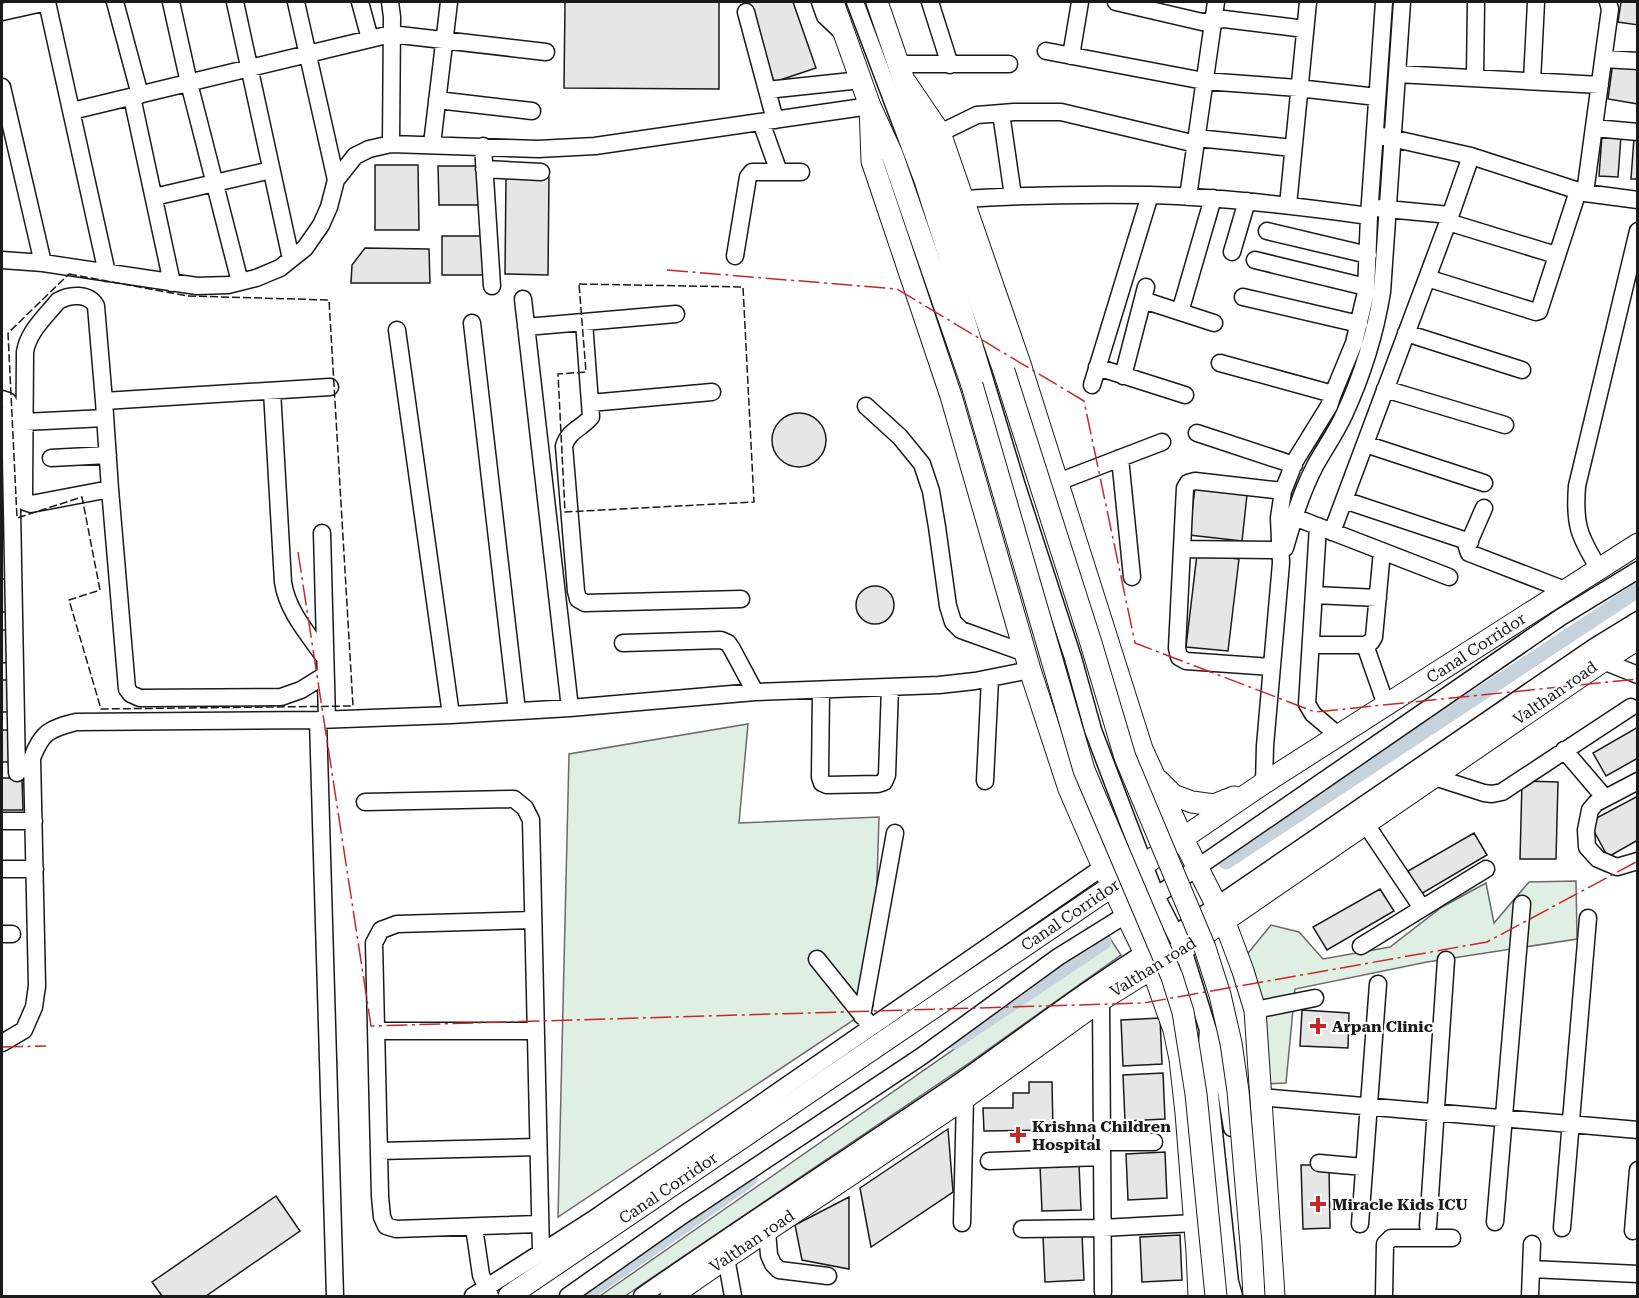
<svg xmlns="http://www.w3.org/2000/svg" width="1639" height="1298" viewBox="0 0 1639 1298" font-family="'Roboto Serif',serif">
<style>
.green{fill:#e0efe3;stroke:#6a6a6a;stroke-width:1.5}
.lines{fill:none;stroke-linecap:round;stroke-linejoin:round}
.canal{stroke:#c6d2dc;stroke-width:15}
.building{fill:#e6e6e6;stroke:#1a1a1a;stroke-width:1.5}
.minor-casing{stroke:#1a1a1a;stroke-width:19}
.major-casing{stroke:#1a1a1a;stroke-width:23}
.minor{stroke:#fff;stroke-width:16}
.major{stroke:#fff;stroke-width:21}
.major-bridge-casing{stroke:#1a1a1a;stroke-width:23;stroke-linecap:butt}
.major-bridge{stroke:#fff;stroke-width:21}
.fence{stroke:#1a1a1a;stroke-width:1.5;stroke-dasharray:8 3;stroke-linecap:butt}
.power{stroke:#c62828;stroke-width:1.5;stroke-dasharray:21 4.5 3 4.5;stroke-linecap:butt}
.poi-dot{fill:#c62828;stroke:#fff;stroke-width:2}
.labels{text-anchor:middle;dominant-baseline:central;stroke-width:4.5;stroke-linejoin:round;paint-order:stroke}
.street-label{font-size:16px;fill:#1a1a1a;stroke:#fff}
.poi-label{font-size:16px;font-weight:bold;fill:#1a1a1a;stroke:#fff;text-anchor:start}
</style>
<rect width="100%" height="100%" fill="#fff"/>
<!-- green -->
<path class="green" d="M 748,724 L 739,823 L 879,817 L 873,1007 L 558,1217 L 569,754 Z
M 1576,881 L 1577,939 L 1427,962 L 1295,989 L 1286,1083 L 1264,1084 L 1244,958 L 1271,925 L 1299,932 L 1323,959 L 1390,947 L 1442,907 L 1486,883 L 1494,923 L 1529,882 Z
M 1107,934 L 1121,955 L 972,1061 L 625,1296 L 600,1296 L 1026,999 Z"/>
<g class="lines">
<!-- canal -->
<path class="canal" d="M 1226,862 L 1638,590
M 954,1042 L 1104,942
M 584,1296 L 750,1179"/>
</g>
<!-- building -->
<path class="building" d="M 565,2 L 719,2 L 719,89 L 564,88 Z
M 751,2 L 793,2 L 816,68 L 774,82 L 748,3 Z
M 1621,2 L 1638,2 L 1638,25 L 1618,22 Z
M 1613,62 L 1638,65 L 1638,104 L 1608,99 Z
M 1602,135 L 1621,136 L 1618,177 L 1599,176 Z
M 1634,138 L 1638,138 L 1638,179 L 1631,179 Z
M 375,165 L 418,165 L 419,230 L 375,230 Z
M 438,166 L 480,166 L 480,205 L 439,205 Z
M 506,177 L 549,177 L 548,275 L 505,274 Z
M 442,236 L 483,236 L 484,275 L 442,275 Z
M 365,248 L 429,249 L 430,283 L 351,283 L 352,265 Z
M772 440a27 27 0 1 1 54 0a27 27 0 1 1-54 0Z
M 1195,488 L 1247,495 L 1242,541 L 1189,535 Z
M 1197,554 L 1239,559 L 1228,651 L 1186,647 Z
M 2,579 L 13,579 L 13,612 L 2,612 Z
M856 605a19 19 0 1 1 38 0a19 19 0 1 1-38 0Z
M 2,630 L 12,630 L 13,662 L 2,663 Z
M 2,680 L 11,680 L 12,712 L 2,712 Z
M 1638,727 L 1638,758 L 1606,776 L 1593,753 Z
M 2,730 L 16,730 L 16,762 L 2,762 Z
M 2,778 L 22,778 L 23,810 L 2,810 Z
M 1522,781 L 1558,782 L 1556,859 L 1520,859 Z
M 1638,796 L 1638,840 L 1608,857 L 1589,822 Z
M 1474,833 L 1487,855 L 1421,894 L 1408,871 Z
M 1380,889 L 1394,911 L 1327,950 L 1313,927 Z
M 1302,1010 L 1349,1013 L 1348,1048 L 1300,1046 Z
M 1160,1018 L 1162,1064 L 1123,1066 L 1121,1020 Z
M 1163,1073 L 1165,1119 L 1125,1121 L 1123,1075 Z
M 1029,1082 L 1052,1082 L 1053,1130 L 984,1131 L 983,1108 L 1013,1108 L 1013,1093 L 1029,1093 Z
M 948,1129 L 953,1192 L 871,1247 L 860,1188 Z
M 1165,1152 L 1167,1198 L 1128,1200 L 1126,1154 Z
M 1079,1164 L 1081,1210 L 1042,1211 L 1040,1166 Z
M 1301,1165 L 1329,1165 L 1330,1228 L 1303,1229 Z
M 276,1196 L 300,1231 L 206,1296 L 162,1296 L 152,1282 Z
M 849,1197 L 849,1269 L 802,1260 L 795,1225 Z
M 1082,1234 L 1084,1280 L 1045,1282 L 1043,1236 Z
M 1180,1235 L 1182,1280 L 1142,1282 L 1140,1237 Z"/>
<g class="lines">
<!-- minor casing -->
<g class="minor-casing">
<path id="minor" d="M 47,2 L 107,273
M 115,2 L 140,95
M 171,2 L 189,83 L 240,282
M 235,2 L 291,259
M 296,2 L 336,180
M 360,2 L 370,39
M 390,2 L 392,17 L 391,144
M 820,2 L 825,16 L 844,34
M 855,2 L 923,182 L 965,314 L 1017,486 L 1073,658 L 1093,730 L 1156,896 L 1183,949 L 1208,1030 L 1218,1043 L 1232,1128
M 930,2 L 950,65
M 1116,2 L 1202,22 L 1224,19 L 1305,29
M 2,12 L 47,2
M 746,12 L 775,120
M 1046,51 L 1204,81 L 1298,88 L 1377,97
M 1071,56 L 1080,2
M 1604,59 L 1638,61
M 898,64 L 1009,64
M 1397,74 L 1600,85
M 1475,78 L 1476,2
M 1532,81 L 1536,2
M 2,87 L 43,263
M 767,90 L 861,80
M 132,97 L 172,283
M 437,100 L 532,111
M 72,111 L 391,34 L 546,52
M 1001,113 L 1013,196
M 761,122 L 779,172
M 1594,128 L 1638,132
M 940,133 L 977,115 L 1014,112 L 1061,112 L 1196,144
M 1382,136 L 1471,156 L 1585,193 L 1638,200
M 1197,138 L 1293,148
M 432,144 L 449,2
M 483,146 L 492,286
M 484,169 L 541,172
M 1585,193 L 1610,9 L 1608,2
M 154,197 L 271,170
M 1188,197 L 1216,2
M 963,199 C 1025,195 1088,194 1151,195 C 1224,197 1297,206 1369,216
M 1288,205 L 1308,2
M 1376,208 L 1450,215
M 1448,222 L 1556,255
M 1267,231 L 1368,255
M 1232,252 L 1247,201
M 735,256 L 748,177 L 752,172 L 801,172
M 2,260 L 43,263 L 197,286 L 228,285 L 256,278 L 280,268 L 305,248 L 321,225 L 329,207 L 336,180 L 355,156 L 369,149 L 391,144 L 538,149 L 595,146 L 870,106
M 1255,260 L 1366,287
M 1427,278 L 1536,312 L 1539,311 L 1578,191
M 1243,297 L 1359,324
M 523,299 L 570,708
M 1143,300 L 1214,323
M 1180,312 L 1213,198
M 584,322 L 591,417 C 581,429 569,430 564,446 L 576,591 L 578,599 L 585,603 L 741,599
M 472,323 L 517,711
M 526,327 L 676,314
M 397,330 L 451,715
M 1406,333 L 1522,370
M 1220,363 L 1333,394
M 1097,367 L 1185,395
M 1123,376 L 1146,287
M 1092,385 L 1150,195
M 1385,389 L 1505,425
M 272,391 L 283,582 C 287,611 309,635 325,658
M 2,399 L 8,401 L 10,405 L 17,773
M 104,401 L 330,387
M 590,403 L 712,392
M 866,406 L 900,437 L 922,464 L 931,491 L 937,527 L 948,606 L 953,622 L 961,630 L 1025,653
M 24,422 L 105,418
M 1197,433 L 1294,465
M 1365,444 L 1484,483
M 51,458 L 108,455
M 1120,458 L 1132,577
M 1058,482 L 1162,442
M 110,489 L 31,504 L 25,502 L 24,494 L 25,352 C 28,332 45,317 58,301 C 70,294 89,293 96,306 L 104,401 L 110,489 L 127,689 L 131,694 L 140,698 L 281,697 L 301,690 L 325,675
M 1344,500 L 1470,542
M 1484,508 L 1467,547 L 1469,553 L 1565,590
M 1294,517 L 1449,577
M 1318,526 L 1307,704 L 1313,714 L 1339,736
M 1332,532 L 1448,222 L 1471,156
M 322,533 L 327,720
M 1285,548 C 1293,520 1301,493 1315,466 C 1324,449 1336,433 1344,415 C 1362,376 1375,335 1382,292 L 1402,2
M 1182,549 L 1280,550
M 1599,569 C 1579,536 1574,525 1577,486 L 1638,231
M 1314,595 L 1378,598
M 623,643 L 721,640 L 728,643 L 732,649 L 755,692
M 1311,645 L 1365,645 L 1371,642 L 1374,637 L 1382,551
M 1365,645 L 1386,705
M 1603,661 L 1638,675
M 1272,667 L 1186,661 L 1179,657 L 1177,648 L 1185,488 L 1188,483 L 1195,481 L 1283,491
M 821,690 L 820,777 L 822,783 L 827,785 L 878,784 L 884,782 L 887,775 L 890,687
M 318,720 L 335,1296
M 1564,750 L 1605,798
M 1434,777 L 1484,793 L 1492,794 L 1502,792 L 1631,707
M 985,781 L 990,679
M 1638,781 L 1596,803 L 1590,810 L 1586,830 L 1587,847 L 1598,859 L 1617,867 L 1638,861
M 1264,783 L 1265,746 L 1281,563 L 1279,518 L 1283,491 L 1295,461 L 1329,406 L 1333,394 L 1354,343 L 1366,292 L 1369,216 L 1384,2
M 365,802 L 514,799 L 525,808 L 531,820 L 541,1253
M 2,821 L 34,821
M 1365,823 L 1422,908
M 2,869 L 35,869
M 533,920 L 397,924 L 381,930 L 374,943 L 380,1196 L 382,1217 L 386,1226 L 396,1229 L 540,1224
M 1184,928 L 1594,647 L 1638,620
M 2,934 L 12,934
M 1361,946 L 1486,869
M 817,959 L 866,1020
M 1101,1000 L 1103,1292
M 1255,1010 L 1315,998
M 862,1016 L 895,833
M 1208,1030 L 1206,1057 L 1230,1282 L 1234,1296
M 376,1031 L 536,1031
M 2,1043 L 24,1030 L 34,1007 L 37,986 L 32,758 C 42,732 49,729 76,722 L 318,720 L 451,715 L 570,708 L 755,692 L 939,685 L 975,681 L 1030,670
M 1260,1097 L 1638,1130
M 1101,1142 L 1154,1142
M 379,1151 L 538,1147
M 989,1161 L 1102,1157
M 1319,1163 L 1364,1167
M 1495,1222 L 1522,904
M 962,1223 L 965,1098
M 1360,1224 L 1378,984
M 1428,1226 L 1446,960
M 474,1227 L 481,1275 L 490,1296
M 1562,1228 L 1588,918
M 1022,1229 L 1102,1228 L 1194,1223
M 767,1231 L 769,1255 L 773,1264 L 779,1270 L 828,1276
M 1633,1231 L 1638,1170
M 726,1258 L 733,1296
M 1531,1269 L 1638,1274
M 473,1296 L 592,1220 L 1103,867
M 568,1296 L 683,1215 L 922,1056 L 1058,957 L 1156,896 L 1561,617 L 1638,570
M 642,1296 C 745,1224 850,1156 954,1086 C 1021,1039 1085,989 1155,946
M 1384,1296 L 1385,1244 L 1391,1238 L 1452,1238
M 1530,1296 L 1532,1244"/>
</g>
<!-- major casing -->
<g class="major-casing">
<path id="major" d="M 833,2 L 870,106 L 892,154 L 972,385
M 877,2 L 1004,371
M 906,83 L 940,133 L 1020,364 L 1142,749 L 1183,839 L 1224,920 L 1243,971 L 1255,1010 L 1274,1296
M 870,106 L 872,161 L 951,396 L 1030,670 L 1069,789 L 1103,867 L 1152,968 L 1174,1030 L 1180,1059 L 1186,1113 L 1197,1252 L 1199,1296
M 1158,780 L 1173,795 L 1192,802 L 1214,805 L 1234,797
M 509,1296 L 1264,783 L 1638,544
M 671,1296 L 726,1258 L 965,1098 L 1101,1000 L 1183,949 L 1603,661 L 1638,639"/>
</g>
<!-- minor -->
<use href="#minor" class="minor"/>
<!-- major -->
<use href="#major" class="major"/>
<!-- major-bridge casing -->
<g class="major-bridge-casing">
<path id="major-bridge" d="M 1004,371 L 1091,643 L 1125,757 L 1205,948 L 1220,995 L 1231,1043 L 1238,1091 L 1251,1244 L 1254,1296
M 972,385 L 1084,770 L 1172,977 L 1183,1012 L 1196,1094 L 1216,1296"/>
</g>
<!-- major-bridge -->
<use href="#major-bridge" class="major-bridge"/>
<!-- fence -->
<path class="fence" d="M 69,274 L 188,296 L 329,300 L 353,706 L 101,709 L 69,600 L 100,590 L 82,497 L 17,518 L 8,333 Z
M 579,284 L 743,287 L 754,502 L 565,512 L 558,374 L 586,372 Z"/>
<!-- power -->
<path class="power" d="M 667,270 L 897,289 L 1084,401 L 1135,643 L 1315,712 L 1638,679
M 298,552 L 371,1026 L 1144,1003 L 1487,942 L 1638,861
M 2,1047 L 46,1046"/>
</g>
<!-- markers -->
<g class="poi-dot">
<path d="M1315 1017h6v6h6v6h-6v6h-6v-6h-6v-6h6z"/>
<path d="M1015 1126h6v6h6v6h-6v6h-6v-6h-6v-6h6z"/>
<path d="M1315 1195h6v6h6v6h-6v6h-6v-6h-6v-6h6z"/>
</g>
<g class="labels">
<!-- street labels -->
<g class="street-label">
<text transform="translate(1476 648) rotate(-33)">Canal Corridor</text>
<text transform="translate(1555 693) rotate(-35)">Valthan road</text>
<text transform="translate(1070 915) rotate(-34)">Canal Corridor</text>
<text transform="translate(1153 967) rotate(-32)">Valthan road</text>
<text transform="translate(668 1188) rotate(-34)">Canal Corridor</text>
<text transform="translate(752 1241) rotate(-34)">Valthan road</text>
</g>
<!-- poi labels -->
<g class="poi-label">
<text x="1332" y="1026">Arpan Clinic</text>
<text x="1032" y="1126">Krishna Children<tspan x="1032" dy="18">Hospital</tspan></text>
<text x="1332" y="1204">Miracle Kids ICU</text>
</g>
</g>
<!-- border -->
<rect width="1639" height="1298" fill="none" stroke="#1a1a1a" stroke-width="6"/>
</svg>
